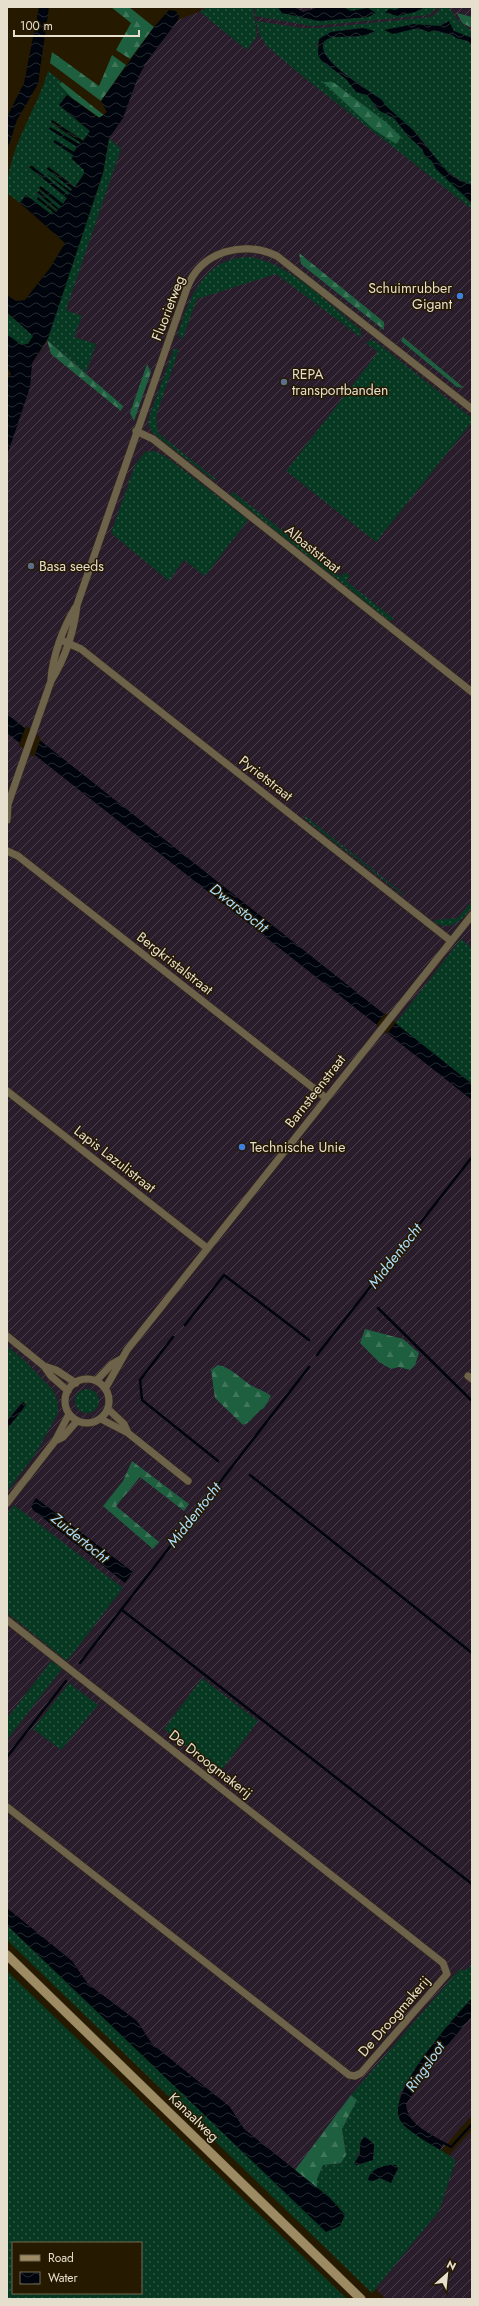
<svg xmlns="http://www.w3.org/2000/svg" width="479" height="2306" viewBox="0 0 479 2306" font-family="Jost,sans-serif">
<style>
.industrial{fill:url(#industrial-furrows)}
.grass{fill:url(#grass-dots);fill-rule:evenodd}
.forest{fill:url(#forest-firs)}
.water{fill:url(#water-waves)}
.pier{fill:#251900}
.lines{fill:none;stroke-linecap:round;stroke-linejoin:round}
.stream{stroke:#00050d;stroke-width:2.5}
.street-casing{stroke:#40351d;stroke-width:8}
.secondary-casing{stroke:#40351d;stroke-width:10}
.street{stroke:#6d624a;stroke-width:7}
.secondary{stroke:#9d8b64;stroke-width:9}
.shop-dot{fill:#3f7fe0;stroke:#251900;stroke-width:1.5}
.service-dot{fill:#5c6f8a;stroke:#251900;stroke-width:1.5}
.labels{text-anchor:middle;dominant-baseline:central;stroke-width:3;stroke-linejoin:round;paint-order:stroke}
.poi-label{font-size:14px;fill:#e7dfce;stroke:#251900;text-anchor:start}
.street-label{font-size:14px;fill:#e7dfce;stroke:#251900}
.water-label{font-size:15px;font-style:italic;fill:#abdeff;stroke:#251900}
</style>
<defs>
<pattern id="industrial-furrows" width="10" height="10" patternUnits="userSpaceOnUse"><rect width="10" height="10" fill="#291d2b"/><path d="M-1 1l2-2M0 10L10 0M9 11l2-2" fill="none" stroke="#483d49"/></pattern>
<pattern id="grass-dots" width="8" height="8" patternUnits="userSpaceOnUse"><rect width="8" height="8" fill="#073821"/><path d="M2 2h.1M6 6h.1" fill="none" stroke="#2b5440" stroke-width="1.8" stroke-linecap="round"/></pattern>
<pattern id="forest-firs" width="22" height="20" patternUnits="userSpaceOnUse"><rect width="22" height="20" fill="#1e5f3f"/><path d="M5 1l3.5 6h-7zM16 11l3.5 6h-7z" fill="#3f765a"/></pattern>
<pattern id="water-waves" width="16" height="10" patternUnits="userSpaceOnUse"><rect width="16" height="10" fill="#00050d"/><path d="M0 5q4-4 8 0t8 0" fill="none" stroke="#25292f"/></pattern>
</defs>
<rect width="100%" height="100%" fill="#251900"/>
<!-- industrial -->
<path class="industrial" d="M 203,7 L 472,7 L 472,2115 L 367,2234 L 330,2198 L 244,2129 L 230,2107 L 152,2044 L 137,2021 L 88,1984 L 72,1961 L 7,1908 L 7,446 L 30,387 L 32,363 L 49,338 L 103,173 L 109,138 L 123,118 L 136,82 L 145,64 L 178,20 L 199,12 Z
M 472,2130 L 472,2299 L 386,2299 L 351,2264 Z"/>
<!-- grass -->
<path class="grass" d="M 207,7 L 253,7 L 257,36 L 247,50 L 200,12 Z
M 255,7 L 278,7 L 282,13 L 319,21 L 368,17 L 370,9 L 351,11 L 343,7 L 438,7 L 429,15 L 312,26 L 256,16 Z
M 441,7 L 449,7 L 458,21 L 472,31 L 472,38 L 454,31 L 445,22 L 440,26 C 420,26 414,21 397,33 C 412,24 459,33 472,45 L 472,185 C 438,173 436,152 413,130 C 403,120 389,112 382,100 C 372,92 307,54 326,40 C 333,34 353,38 361,36 C 365,35 369,34 373,33 L 363,28 L 331,32 L 317,43 L 321,60 L 346,79 L 356,91 L 367,95 L 373,100 L 375,107 L 394,118 L 408,136 L 422,149 L 425,156 L 432,161 L 436,169 L 466,195 L 468,201 L 472,203 L 472,209 L 301,75 L 267,46 L 260,36 L 256,21 L 301,28 L 321,28 L 430,17 L 436,14 Z
M 48,71 L 62,82 L 59,84 L 72,98 L 67,95 L 60,106 L 90,131 L 84,141 L 52,120 L 51,123 L 81,143 L 80,145 L 51,127 L 77,147 L 74,152 L 55,141 L 74,155 L 72,159 L 84,169 L 84,174 L 75,187 L 49,167 L 47,168 L 73,190 L 71,191 L 44,172 L 70,193 L 68,196 L 31,165 L 29,167 L 67,198 L 63,204 L 41,187 L 39,189 L 62,206 L 59,209 L 39,191 L 37,193 L 58,210 L 57,212 L 38,197 L 37,199 L 53,212 L 52,215 L 26,195 L 20,203 L 7,193 C 7,149 36,112 48,71 Z
M 109,138 L 121,149 L 66,310 L 82,316 L 74,337 L 96,344 L 86,373 L 47,340 L 103,173 Z
M 248,257 C 287,260 330,306 360,329 L 362,338 L 276,274 L 197,299 L 182,340 L 178,334 C 190,298 203,258 248,257 Z
M 7,313 L 34,336 L 28,344 L 21,345 L 7,334 Z
M 370,340 L 375,341 L 472,418 L 472,422 L 376,542 L 286,471 L 378,352 L 366,343 Z
M 174,349 L 179,349 L 156,416 L 158,433 L 217,480 L 215,481 L 153,433 L 149,426 L 149,417 Z
M 155,451 L 169,459 L 248,520 L 205,576 L 184,560 L 169,581 L 111,533 L 135,465 L 145,452 Z
M 232,491 L 341,577 L 345,572 L 350,576 L 346,581 L 394,619 L 390,621 L 231,495 Z
M 305,816 L 404,894 L 403,895 L 305,819 Z
M 472,901 L 472,907 C 461,921 452,932 434,922 L 436,920 L 458,918 Z
M 461,939 L 472,948 L 472,1084 L 395,1024 Z
M 7,1346 L 24,1360 L 52,1389 C 57,1396 58,1404 58,1413 L 36,1453 L 7,1492 L 7,1429 L 26,1405 L 22,1402 L 7,1421 Z
M75 1401a12 12 0 1 1 24 0a12 12 0 1 1-24 0Z
M 14,1505 L 123,1588 L 67,1661 L 7,1613 L 7,1514 Z
M 51,1661 L 62,1669 L 7,1740 L 7,1715 L 9,1716 Z
M 202,1678 L 258,1721 L 220,1772 L 164,1729 Z
M 69,1683 L 98,1705 L 61,1750 L 33,1729 Z
M 7,1925 L 237,2146 L 341,2209 L 317,2189 L 317,2179 L 323,2165 L 341,2163 L 346,2155 L 342,2129 L 357,2100 L 351,2095 L 459,1970 L 466,1970 L 472,1964 L 472,1998 L 430,2048 L 399,2095 L 406,2127 L 456,2160 L 439,2211 L 372,2293 L 7,1940 ZM 361,2140 L 374,2148 L 374,2157 L 360,2165 L 357,2157 L 360,2152 ZM 390,2165 L 398,2169 L 391,2183 L 380,2178 L 378,2168 Z
M 7,1971 L 347,2299 L 7,2299 ZM 13,2243 L 141,2243 L 141,2293 L 13,2293 Z"/>
<!-- forest -->
<path class="forest" d="M 111,7 L 129,7 L 154,27 L 130,59 L 116,50 L 131,23 Z
M 457,13 L 472,17 L 472,28 L 462,23 Z
M 52,52 L 99,86 L 112,55 L 126,65 L 101,101 L 50,63 Z
M 62,82 L 105,116 L 100,118 L 72,98 L 59,84 Z
M 323,82 L 333,82 L 387,123 L 401,137 L 396,144 L 373,129 Z
M 299,253 L 384,322 L 384,330 L 301,264 Z
M 403,337 L 464,388 L 457,387 L 401,341 Z
M 47,340 L 123,406 L 121,411 L 51,354 Z
M 147,364 L 151,372 L 134,421 L 130,413 Z
M 365,1329 L 403,1339 L 419,1353 L 415,1365 L 410,1370 L 399,1367 L 391,1369 L 379,1362 L 360,1343 Z
M 218,1365 C 233,1368 241,1380 254,1387 C 260,1390 265,1391 271,1396 L 264,1408 C 255,1412 252,1423 243,1425 L 215,1398 L 211,1370 Z
M 132,1461 L 189,1504 L 184,1511 L 140,1477 L 116,1506 L 159,1542 L 153,1549 L 103,1506 L 123,1481 Z
M 351,2095 L 357,2100 L 342,2129 L 346,2155 L 341,2163 L 323,2165 L 317,2179 L 317,2189 L 295,2170 Z"/>
<!-- water -->
<path class="water" d="M 39,7 L 49,7 L 38,84 L 17,120 L 7,151 L 7,117 L 24,83 Z
M 278,7 L 294,7 L 303,12 L 316,8 L 343,7 L 351,11 L 368,8 L 376,13 L 368,17 L 319,21 L 282,13 Z
M 401,7 L 425,7 L 415,12 L 398,16 L 385,13 L 389,9 L 396,10 Z
M 169,10 L 176,11 L 179,16 L 178,20 L 145,64 L 136,82 L 123,118 L 109,138 L 103,173 L 48,338 L 32,363 L 30,387 L 7,456 L 7,380 L 11,374 L 7,367 L 7,334 L 21,345 L 28,344 L 33,336 L 7,312 L 7,295 L 16,301 L 25,300 L 50,268 L 65,243 L 20,203 L 26,195 L 52,215 L 53,212 L 37,199 L 38,197 L 56,212 L 58,210 L 37,193 L 39,191 L 59,209 L 61,206 L 39,188 L 41,186 L 63,204 L 67,198 L 29,167 L 31,165 L 68,195 L 70,193 L 44,172 L 71,191 L 72,189 L 47,169 L 48,167 L 75,187 L 84,174 L 84,170 L 72,159 L 73,155 L 53,142 L 55,140 L 74,152 L 77,147 L 49,129 L 50,127 L 79,144 L 81,143 L 51,122 L 52,120 L 83,141 L 90,131 L 59,105 L 67,95 L 99,118 L 107,112 L 101,101 L 154,27 Z
M 449,21 L 454,31 L 472,38 L 472,45 L 468,41 L 456,38 L 453,35 L 434,30 L 429,32 L 418,28 L 393,34 L 384,30 L 414,24 L 440,26 Z
M 363,28 L 375,31 C 365,38 346,36 334,37 C 331,37 326,39 324,42 C 314,59 370,91 382,100 L 385,105 L 412,129 L 449,174 L 460,181 L 472,185 L 472,203 L 436,169 L 432,161 L 425,156 L 422,149 L 408,136 L 394,118 L 380,111 L 367,95 L 356,92 L 346,79 L 321,60 L 318,55 L 319,39 L 331,32 Z
M 7,714 L 472,1084 L 472,1100 L 7,733 Z
M 23,1402 L 26,1405 L 7,1429 L 7,1421 Z
M 36,1498 L 133,1572 L 125,1583 L 33,1510 L 31,1506 Z
M 7,1908 L 72,1961 L 88,1984 L 137,2021 L 152,2044 L 230,2107 L 244,2129 L 330,2198 L 345,2215 L 340,2226 L 326,2232 L 7,1925 Z
M 472,1998 L 472,2016 L 445,2048 L 406,2104 C 407,2124 429,2133 444,2142 L 440,2150 C 429,2143 403,2129 399,2118 C 389,2089 453,2019 472,1998 Z
M 364,2136 L 374,2144 L 373,2160 L 356,2165 L 354,2163 L 360,2155 L 360,2144 Z
M 396,2165 L 398,2168 L 391,2183 L 380,2178 L 373,2181 L 368,2180 C 371,2167 385,2165 396,2165 Z"/>
<!-- pier -->
<path class="pier" d="M 26,726 L 41,738 L 34,757 L 19,745 Z
M 385,1013 L 396,1022 L 387,1034 L 376,1025 Z"/>
<g class="lines">
<!-- stream -->
<path class="stream" d="M 378,1308 L 472,1401
M 185,1325 L 224,1275 L 309,1340
M 173,1337 L 140,1380 L 142,1400 L 218,1461
M 317,1355 L 472,1157
M 250,1475 L 472,1653
M 122,1610 L 472,1884
M 80,1663 L 309,1367
M 7,1757 L 66,1681
M 444,2143 L 451,2147 L 472,2124"/>
<!-- street casing -->
<g class="street-casing">
<path id="street" d="M 136,431 L 153,439 L 472,692
M 61,640 L 81,649 L 451,941
M 51,679 C 53,655 63,628 75,608
M 7,807 L 51,681 C 65,658 74,631 77,605 L 187,288 C 201,251 243,240 277,256 L 472,409
M 7,820 L 8,804
M 7,851 L 18,856 L 326,1098
M 7,1091 L 207,1248
M 7,1336 L 44,1366 L 51,1376 L 68,1391
M 44,1366 L 56,1370 L 76,1383
M 468,1376 L 472,1379
M65 1401a22 22 0 1 1 44 0a22 22 0 1 1-44 0Z
M 96,1381 L 112,1364 L 121,1359
M 105,1389 L 127,1350 L 472,915
M 108,1409 L 124,1424 L 128,1433 L 188,1481
M 101,1419 L 128,1433
M 55,1441 L 63,1437 L 77,1421
M 7,1503 L 55,1441 L 69,1414
M 7,1620 L 443,1963 L 447,1974 L 361,2073 L 355,2076 L 349,2075 L 7,1807"/>
</g>
<!-- secondary casing -->
<g class="secondary-casing">
<path id="secondary" d="M 7,1955 L 361,2299"/>
</g>
<!-- street -->
<use href="#street" class="street"/>
<!-- secondary -->
<use href="#secondary" class="secondary"/>
</g>
<!-- markers -->
<g class="shop-dot">
<circle cx="460" cy="296" r="4"/>
<circle cx="242" cy="1147" r="4"/>
</g>
<g class="service-dot">
<circle cx="284" cy="382" r="4"/>
<circle cx="31" cy="566" r="4"/>
</g>
<g class="labels">
<!-- poi labels -->
<g class="poi-label">
<text x="452" y="288" text-anchor="end">Schuimrubber<tspan x="452" dy="16">Gigant</tspan></text>
<text x="292" y="374">REPA<tspan x="292" dy="16">transportbanden</tspan></text>
<text x="39" y="566">Basa seeds</text>
<text x="250" y="1147">Technische Unie</text>
</g>
<!-- street labels -->
<g class="street-label">
<text transform="translate(168 308) rotate(-69)">Fluorietweg</text>
<text transform="translate(313 549) rotate(39)">Albaststraat</text>
<text transform="translate(266 778) rotate(38)">Pyrietstraat</text>
<text transform="translate(175 963) rotate(38)">Bergkristalstraat</text>
<text transform="translate(315 1091) rotate(-52)">Barnsteenstraat</text>
<text transform="translate(115 1159) rotate(38)">Lapis Lazulistraat</text>
<text transform="translate(211 1764) rotate(38)">De Droogmakerij</text>
<text transform="translate(394 2016) rotate(-49)">De Droogmakerij</text>
<text transform="translate(194 2117) rotate(44)">Kanaalweg</text>
</g>
<!-- water labels -->
<g class="water-label">
<text transform="translate(239 908) rotate(38)">Dwarstocht</text>
<text transform="translate(395 1256) rotate(-52)">Middentocht</text>
<text transform="translate(194 1515) rotate(-52)">Middentocht</text>
<text transform="translate(80 1538) rotate(39)">Zuidertocht</text>
<text transform="translate(425 2067) rotate(-55)">Ringsloot</text>
</g>
</g>
<!-- border -->
<rect width="479" height="2306" fill="none" stroke="#e7dfce" stroke-width="16"/>
<!-- legend -->
<rect x="12" y="2242" width="130" height="52" fill="#251900" stroke="#736852"/>
<rect x="20" y="2255" width="20" height="6" fill="#9d8b64" stroke="#736852"/>
<text x="48" y="2262" font-size="12" fill="#e7dfce">Road</text>
<rect x="20" y="2272" width="20" height="12" fill="url(#water-waves)" stroke="#736852"/>
<text x="48" y="2282" font-size="12" fill="#e7dfce">Water</text>
<!-- north arrow -->
<g transform="translate(447 2274) rotate(27)" stroke="#251900" stroke-width="3" paint-order="stroke">
<path d="M0-3L7 15L0 10L-7 15Z" fill="#e7dfce"/>
<text y="-6" font-size="11" font-weight="bold" text-anchor="middle" fill="#e7dfce">N</text>
</g>
<!-- scale -->
<path d="M14 30v6h125v-6" fill="none" stroke="#e7dfce" stroke-width="2"/>
<text x="20" y="30" font-size="12" fill="#e7dfce" stroke="#251900" stroke-width="3" paint-order="stroke">100 m</text>
</svg>
